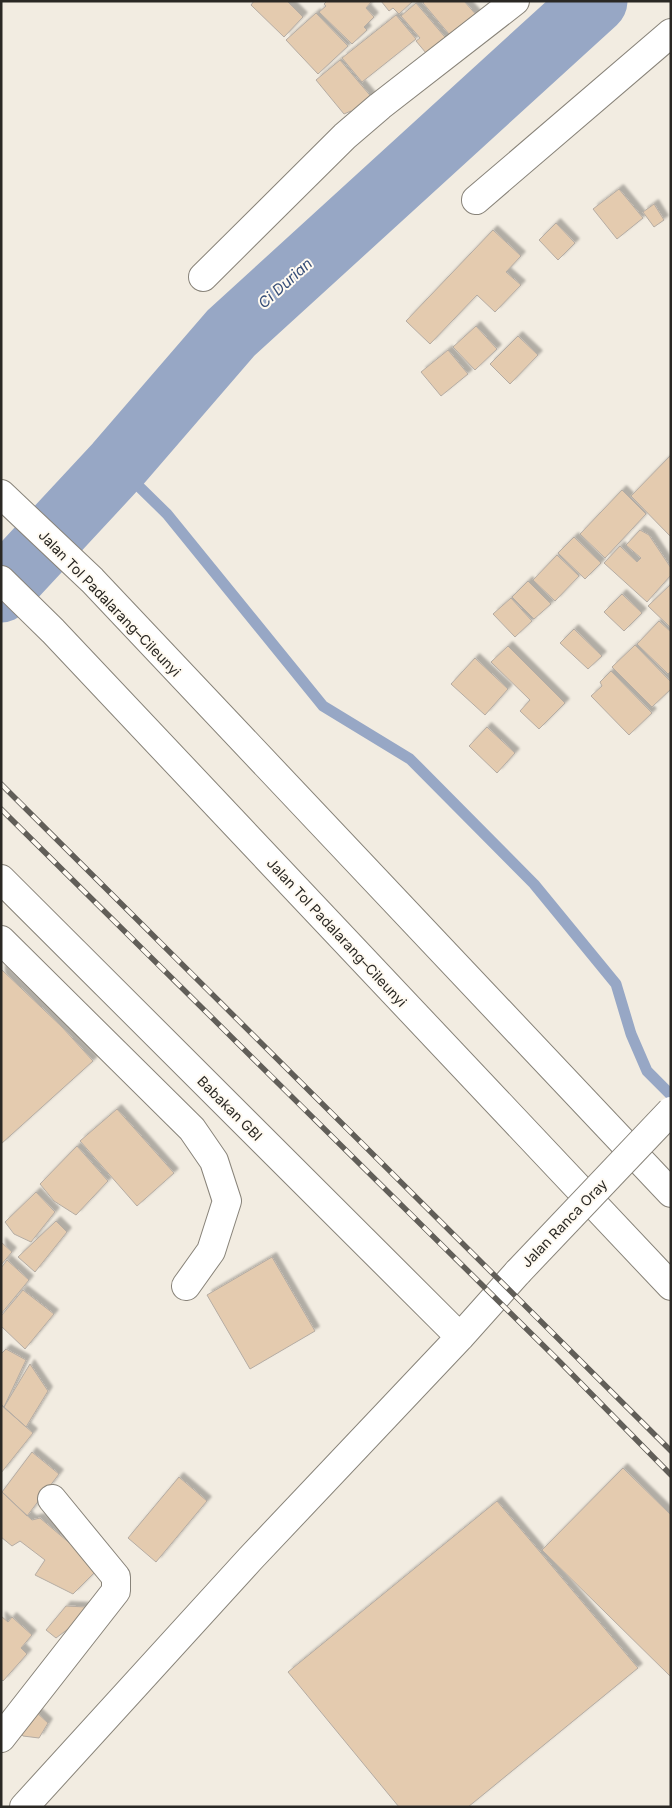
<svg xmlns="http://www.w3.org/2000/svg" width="672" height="1808" viewBox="0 0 672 1808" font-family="Inter,sans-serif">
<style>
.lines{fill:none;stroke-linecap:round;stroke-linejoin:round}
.stream{stroke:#97a7c5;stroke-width:11}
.river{stroke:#97a7c5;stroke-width:65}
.building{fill:#e4cbaf;stroke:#b5aca3;filter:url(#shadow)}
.minor-casing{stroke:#888379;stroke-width:30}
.highway-casing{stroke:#888379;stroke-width:30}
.minor{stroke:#fff;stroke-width:28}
.highway{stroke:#fff;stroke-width:28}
.rail-casing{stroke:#615e58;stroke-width:5.5}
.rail{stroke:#fffaf1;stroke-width:4;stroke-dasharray:11;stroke-linecap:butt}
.minor-bridge-casing{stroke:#888379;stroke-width:30;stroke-linecap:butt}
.minor-bridge{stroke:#fff;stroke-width:28}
.labels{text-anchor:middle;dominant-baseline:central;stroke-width:4;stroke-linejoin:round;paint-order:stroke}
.street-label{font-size:14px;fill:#2a2824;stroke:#fffaf1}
.water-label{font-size:15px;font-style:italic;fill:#374e78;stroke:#fffaf1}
</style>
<defs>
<filter id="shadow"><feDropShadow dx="4.5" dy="-4.5" stdDeviation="1" flood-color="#0004"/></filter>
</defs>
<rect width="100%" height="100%" fill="#f2ece1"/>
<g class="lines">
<!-- stream -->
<path class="stream" d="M 117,465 L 167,514 L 323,706 L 410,759 L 534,884 L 616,984 L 631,1034 L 647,1071 L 671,1095"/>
<!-- river -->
<path class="river" d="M 1,590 L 117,465 L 231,333 L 595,1"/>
</g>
<!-- building -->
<path class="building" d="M 254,1 L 287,1 L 303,17 L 284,37 L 251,5 Z
M 327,1 L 372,1 L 366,8 L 374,17 L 364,27 L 367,30 L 352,44 L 319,12 L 326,6 L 324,4 Z
M 381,1 L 413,1 L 399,14 L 393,8 L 389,11 Z
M 425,1 L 464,1 L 479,18 L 454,40 L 423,3 Z
M 416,3 L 450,43 L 431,59 L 416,41 L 420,38 L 401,16 Z
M 316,13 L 348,46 L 318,74 L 286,40 Z
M 396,15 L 416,39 L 362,82 L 342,58 Z
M 340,60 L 374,100 L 354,116 L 351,111 L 344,114 L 316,80 Z
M 619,189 L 643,218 L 617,239 L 593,209 Z
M 654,204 L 664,220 L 654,227 L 643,212 Z
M 556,223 L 575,243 L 558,260 L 539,240 Z
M 493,230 L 521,256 L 506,272 L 521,285 L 495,312 L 477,295 L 430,344 L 406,321 Z
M 476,326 L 497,349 L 475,370 L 453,347 Z
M 518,336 L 538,355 L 510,384 L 490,364 Z
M 448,350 L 468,374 L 441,396 L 421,372 Z
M 671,455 L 671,537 L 631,496 Z
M 622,490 L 646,514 L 605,558 L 580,534 Z
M 640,530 L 649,535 L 671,568 L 671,575 L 647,602 L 604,563 L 620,546 L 637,562 L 641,558 L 626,545 Z
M 574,537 L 601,563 L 585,579 L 558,553 Z
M 557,555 L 579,576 L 555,601 L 533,580 Z
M 528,581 L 551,604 L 534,619 L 512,597 Z
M 671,584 L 671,626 L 670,627 L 648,606 Z
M 622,594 L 642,613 L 624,631 L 604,612 Z
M 511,598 L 532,621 L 515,637 L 493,614 Z
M 659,621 L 671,632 L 671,671 L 668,674 L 637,644 Z
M 574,629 L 602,656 L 588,669 L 560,643 Z
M 635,645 L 671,682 L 671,689 L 652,707 L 612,667 Z
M 508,646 L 565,703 L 539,729 L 520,711 L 530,700 L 491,662 Z
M 475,658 L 508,689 L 485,715 L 451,684 Z
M 611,671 L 652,713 L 629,735 L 591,696 L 602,686 L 600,682 Z
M 487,727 L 515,753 L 497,773 L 469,746 Z
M 1,969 L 62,1027 L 93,1061 L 1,1144 Z
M 117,1109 L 174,1173 L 137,1206 L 80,1141 Z
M 77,1146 L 108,1181 L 76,1215 L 54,1201 L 40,1184 Z
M 36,1192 L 55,1212 L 31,1242 L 14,1234 L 5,1222 Z
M 56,1221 L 67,1232 L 35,1272 L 18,1257 Z
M 1,1242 L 12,1252 L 1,1265 Z
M 272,1257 L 315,1331 L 250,1369 L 207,1295 Z
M 7,1260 L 29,1280 L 1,1314 L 1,1268 Z
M 23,1290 L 54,1314 L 25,1349 L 1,1326 L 1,1316 Z
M 6,1349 L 26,1360 L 4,1407 L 1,1404 L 1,1354 Z
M 30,1364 L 48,1391 L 26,1427 L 4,1407 Z
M 1,1405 L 33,1433 L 1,1473 Z
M 32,1452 L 59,1474 L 27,1516 L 2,1492 Z
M 623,1468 L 671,1515 L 671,1677 L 542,1550 Z
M 179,1477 L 207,1501 L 156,1562 L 128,1538 Z
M 1,1491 L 32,1520 L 40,1518 L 99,1568 L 73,1594 L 35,1575 L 45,1560 L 20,1541 L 12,1546 L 1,1537 Z
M 497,1501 L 638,1668 L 468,1807 L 399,1807 L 288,1672 Z
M 66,1606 L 86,1607 L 68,1629 L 56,1638 L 46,1630 Z
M 1,1616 L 8,1622 L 12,1617 L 32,1635 L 21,1648 L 27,1654 L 3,1681 L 1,1679 Z
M 34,1710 L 48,1723 L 39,1738 L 23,1736 L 17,1729 Z"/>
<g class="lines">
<!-- minor casing -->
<g class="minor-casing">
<path id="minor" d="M 476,200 L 671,33
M 203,277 L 345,136 L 380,106 L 515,1
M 1,879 L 460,1337
M 1,940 L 192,1129 L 214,1161 L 227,1201 L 211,1251 L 186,1286
M 1,1738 L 116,1591 L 116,1577 L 52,1499
M 24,1807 L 250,1559 L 460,1337 L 518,1272"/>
</g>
<!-- highway casing -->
<g class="highway-casing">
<path id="highway" d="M 1,494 L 92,580 L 671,1193
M 1,580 L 53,631 L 671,1286"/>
</g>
<!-- minor -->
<use href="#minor" class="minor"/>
<!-- highway -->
<use href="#highway" class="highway"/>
<!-- rail casing -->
<g class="rail-casing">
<path id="rail" d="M 1,784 L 671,1451
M 1,809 L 560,1362 L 671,1475"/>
</g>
<!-- rail -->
<use href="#rail" class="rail"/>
<!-- minor-bridge casing -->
<g class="minor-bridge-casing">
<path id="minor-bridge" d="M 518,1272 L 671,1111"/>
</g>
<!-- minor-bridge -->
<use href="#minor-bridge" class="minor-bridge"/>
</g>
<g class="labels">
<!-- street labels -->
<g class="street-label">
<text transform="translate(110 603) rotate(46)">Jalan Tol Padalarang–Cileunyi</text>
<text transform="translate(337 932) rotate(47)">Jalan Tol Padalarang–Cileunyi</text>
<text transform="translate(230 1108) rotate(45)">Babakan GBI</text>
<text transform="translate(564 1223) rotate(-46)">Jalan Ranca Oray</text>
</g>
<!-- water labels -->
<g class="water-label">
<text transform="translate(285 283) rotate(-42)">Ci Durian</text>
</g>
</g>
<!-- border -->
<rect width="672" height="1808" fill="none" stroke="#2a2824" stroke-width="5"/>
</svg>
